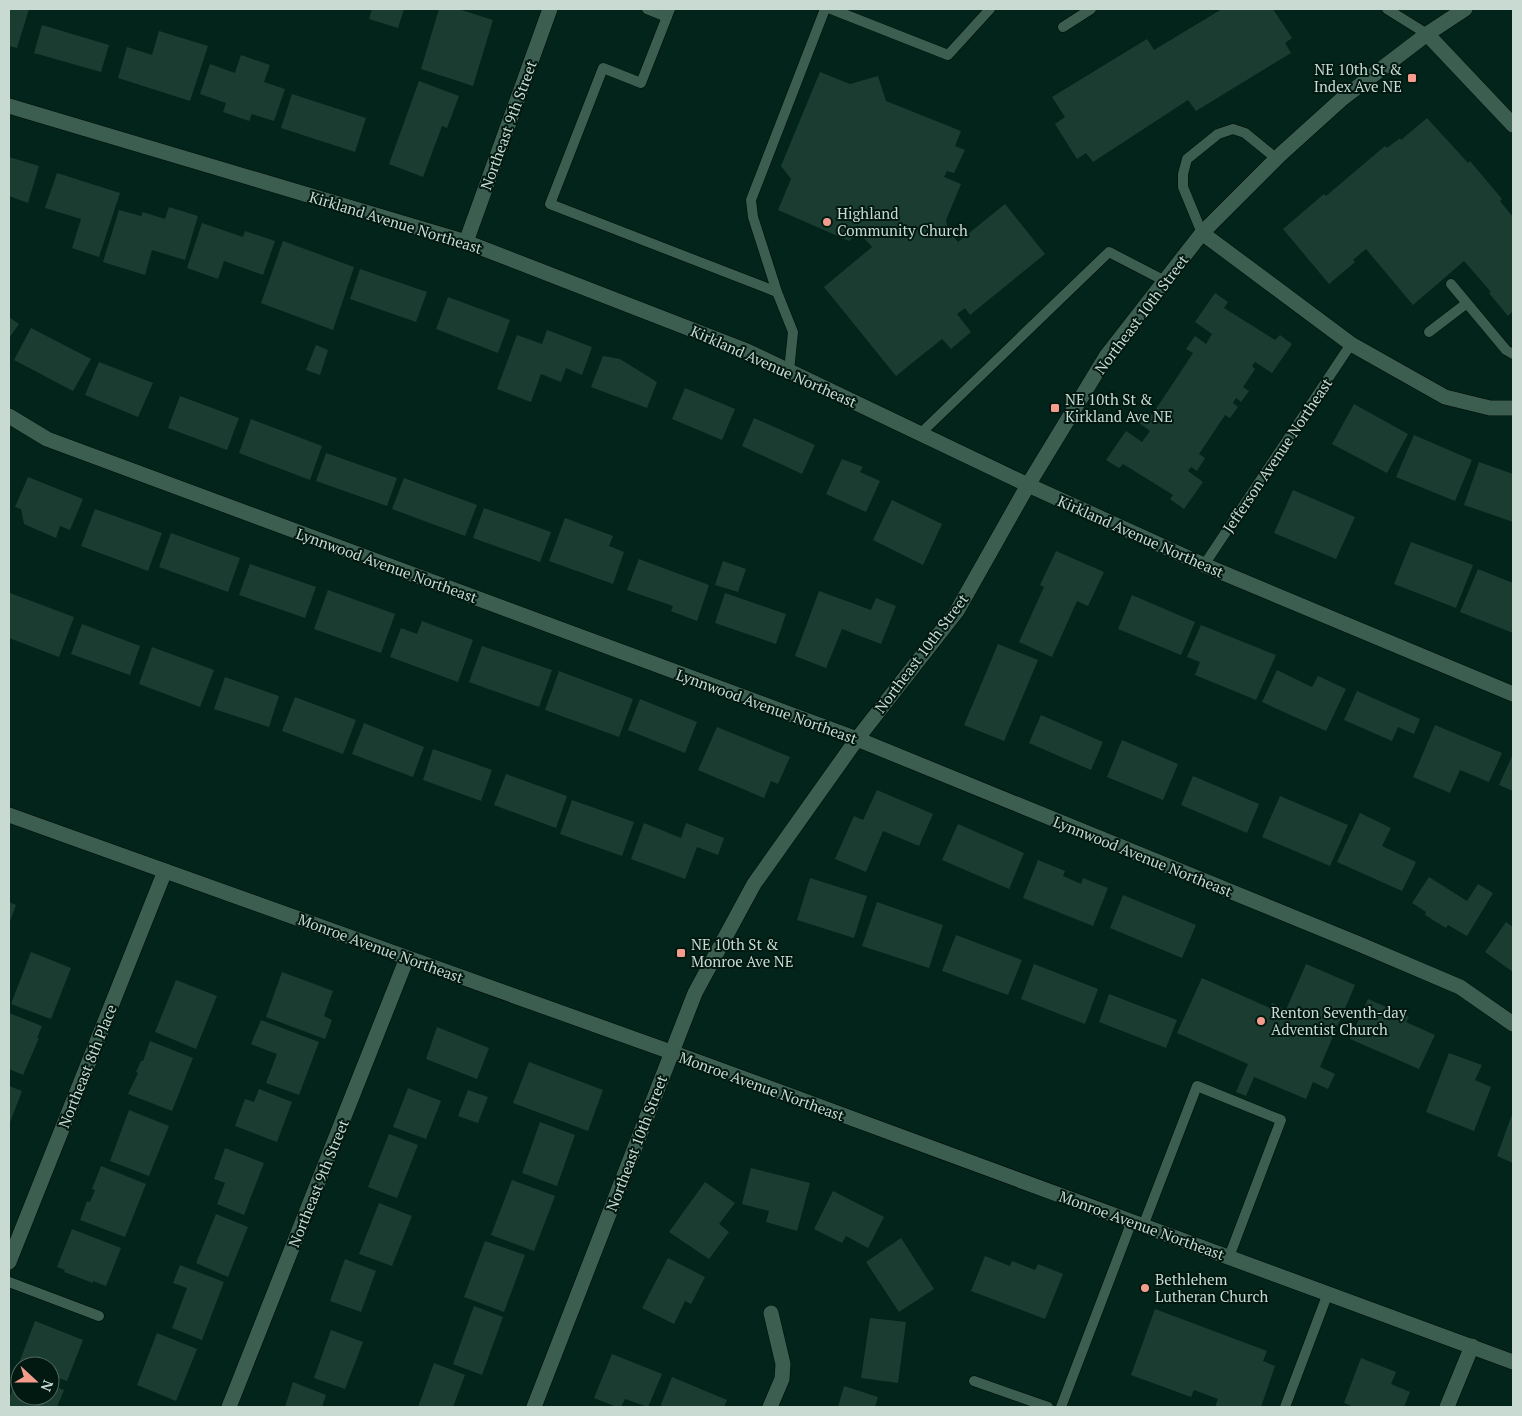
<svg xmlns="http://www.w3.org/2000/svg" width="1522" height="1416" viewBox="0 0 1522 1416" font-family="'PT Serif',serif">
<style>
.building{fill:#1b3d31}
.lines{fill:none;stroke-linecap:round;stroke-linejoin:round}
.lane-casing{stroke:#000c06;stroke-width:11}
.street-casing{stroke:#000c06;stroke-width:16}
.secondary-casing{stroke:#000c06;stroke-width:16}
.lane{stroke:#3c5e51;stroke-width:10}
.street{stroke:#3c5e51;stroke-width:15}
.secondary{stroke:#3c5e51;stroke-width:15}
.poi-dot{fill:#f59d8d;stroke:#021911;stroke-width:2}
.labels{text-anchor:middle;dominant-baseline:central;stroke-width:4;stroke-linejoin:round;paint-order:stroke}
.poi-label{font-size:15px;fill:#c8dad2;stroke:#021911;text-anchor:start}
.street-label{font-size:15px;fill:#c8dad2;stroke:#021911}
</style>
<rect width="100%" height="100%" fill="#02241a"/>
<!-- building -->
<path class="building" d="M 9,9 L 29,9 L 17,48 L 9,46 Z
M 372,9 L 404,9 L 398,28 L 369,19 Z
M 439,9 L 458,9 L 493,20 L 473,86 L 421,69 Z
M 1222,9 L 1273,9 L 1292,38 L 1285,43 L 1291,53 L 1196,111 L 1188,100 L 1093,162 L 1086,153 L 1077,159 L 1055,124 L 1065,117 L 1052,97 L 1147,39 L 1154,50 Z
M 42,25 L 109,45 L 101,72 L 34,53 Z
M 159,31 L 208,46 L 190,101 L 118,78 L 127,47 L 152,55 Z
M 241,55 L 270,65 L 264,82 L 285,89 L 274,121 L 252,114 L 249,121 L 223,112 L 226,103 L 200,94 L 210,64 L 235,73 Z
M 820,72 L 850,84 L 878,76 L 886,101 L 961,131 L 955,146 L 965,150 L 954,173 L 947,171 L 944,177 L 961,184 L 946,220 L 948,230 L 958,242 L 1005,204 L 1045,254 L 970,315 L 965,308 L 957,314 L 971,332 L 951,349 L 942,339 L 896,376 L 824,287 L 872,247 L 864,238 L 856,235 L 849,241 L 778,210 L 791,179 L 781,166 Z
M 419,81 L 459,96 L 447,128 L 442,126 L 423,177 L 389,164 Z
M 292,94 L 366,118 L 355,152 L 281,128 Z
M 1427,118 L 1468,163 L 1470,161 L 1502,199 L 1500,201 L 1513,217 L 1513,311 L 1508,316 L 1489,293 L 1491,292 L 1464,261 L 1413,305 L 1366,249 L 1353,260 L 1355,262 L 1329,284 L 1283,229 L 1324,194 L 1326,196 L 1385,146 L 1387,148 L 1400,138 L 1401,140 Z
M 9,157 L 39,166 L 28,203 L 9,196 Z
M 57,173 L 120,193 L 99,257 L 72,248 L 81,219 L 45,208 Z
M 169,207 L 198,216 L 185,260 L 152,250 L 145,275 L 103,262 L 119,210 L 141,216 L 143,212 L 165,219 Z
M 202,223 L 243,237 L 245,231 L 275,241 L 263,275 L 224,261 L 218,279 L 187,268 Z
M 283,241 L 354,267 L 333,330 L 261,303 Z
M 360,269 L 427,292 L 416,322 L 350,299 Z
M 1215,293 L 1228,302 L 1224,308 L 1275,340 L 1280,335 L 1292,344 L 1272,373 L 1255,362 L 1252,366 L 1255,369 L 1243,387 L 1249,391 L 1241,402 L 1236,398 L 1233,403 L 1238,407 L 1230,418 L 1225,415 L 1199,454 L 1205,458 L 1197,471 L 1191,467 L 1188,471 L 1203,482 L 1184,509 L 1170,499 L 1173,495 L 1123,464 L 1119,468 L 1106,460 L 1126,431 L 1142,442 L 1150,431 L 1139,423 L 1147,412 L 1152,415 L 1193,353 L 1186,349 L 1195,336 L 1206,344 L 1212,334 L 1195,322 Z
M 448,297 L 510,320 L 498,353 L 436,329 Z
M 9,317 L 19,324 L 9,338 Z
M 31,328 L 91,359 L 73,391 L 14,360 Z
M 547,330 L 592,347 L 582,375 L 566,368 L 561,382 L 541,374 L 531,402 L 497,389 L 517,335 L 542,344 Z
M 316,345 L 328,350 L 320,375 L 306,370 Z
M 603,356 L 620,359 L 657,382 L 647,408 L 591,387 Z
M 99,362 L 153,383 L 138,417 L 85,395 Z
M 685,388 L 735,409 L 722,440 L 672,419 Z
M 180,396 L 239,418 L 227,450 L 168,428 Z
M 1354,404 L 1408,434 L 1387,473 L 1332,444 Z
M 754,418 L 815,445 L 802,474 L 742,446 Z
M 251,419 L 322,446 L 310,480 L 239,453 Z
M 1414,435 L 1472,460 L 1455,501 L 1396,477 Z
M 326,453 L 397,478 L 387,506 L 316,481 Z
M 842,459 L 863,467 L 860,472 L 880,481 L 866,512 L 826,494 Z
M 1479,462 L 1513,474 L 1513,522 L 1464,505 Z
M 28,477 L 83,499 L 70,530 L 60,526 L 56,538 L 24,524 L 21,509 L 15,507 Z
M 404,478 L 477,505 L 465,536 L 392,509 Z
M 1293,490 L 1355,517 L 1336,559 L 1274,533 Z
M 892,500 L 942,524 L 923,565 L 873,540 Z
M 484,508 L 551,532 L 540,562 L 473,538 Z
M 95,509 L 162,533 L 148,571 L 81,546 Z
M 565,518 L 613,536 L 609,546 L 624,552 L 613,584 L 549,561 Z
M 171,533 L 240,558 L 228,592 L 159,567 Z
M 1411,542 L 1473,565 L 1456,608 L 1394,584 Z
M 1056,551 L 1104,572 L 1088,606 L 1077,601 L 1052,657 L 1019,642 L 1044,587 L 1040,585 Z
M 639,559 L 709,585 L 697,621 L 671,611 L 673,606 L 627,590 Z
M 723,561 L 746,569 L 738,592 L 715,585 Z
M 250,564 L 316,587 L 305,618 L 239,595 Z
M 1478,569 L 1513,583 L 1513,633 L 1460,612 Z
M 328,590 L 395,614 L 381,653 L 314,629 Z
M 819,591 L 871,610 L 876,598 L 896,606 L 881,644 L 842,629 L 826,668 L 795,656 Z
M 10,593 L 74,617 L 59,657 L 9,638 L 9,598 Z
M 725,593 L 786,614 L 776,644 L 715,623 Z
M 1132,595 L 1195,622 L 1181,655 L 1118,629 Z
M 422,621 L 473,640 L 458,682 L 390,657 L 401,628 L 417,634 Z
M 82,624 L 140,646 L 130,675 L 71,654 Z
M 1201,625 L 1276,655 L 1256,700 L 1195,675 L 1200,662 L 1187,657 Z
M 998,644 L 1038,660 L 1004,741 L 964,725 Z
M 482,646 L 552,670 L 539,707 L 469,682 Z
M 152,647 L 214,670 L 200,707 L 139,684 Z
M 1277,670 L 1312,687 L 1318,676 L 1346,689 L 1326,731 L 1262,702 Z
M 559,671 L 633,699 L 619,737 L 545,710 Z
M 225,677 L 279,696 L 269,727 L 214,709 Z
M 1357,691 L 1420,719 L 1414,734 L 1398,727 L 1392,741 L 1344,720 Z
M 295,697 L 356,720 L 343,754 L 282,731 Z
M 640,699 L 697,722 L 685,753 L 628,730 Z
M 1041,715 L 1103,742 L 1091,770 L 1029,743 Z
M 364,723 L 424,747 L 413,777 L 352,754 Z
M 1435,725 L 1502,753 L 1489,782 L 1460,770 L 1450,793 L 1413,777 Z
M 717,727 L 790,757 L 778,784 L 771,781 L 764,798 L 698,770 Z
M 1122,740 L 1178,764 L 1163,800 L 1107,777 Z
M 433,749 L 492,770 L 481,801 L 423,780 Z
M 1513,754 L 1513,791 L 1499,785 Z
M 506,774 L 567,796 L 556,828 L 494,805 Z
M 1193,776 L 1259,804 L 1247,833 L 1181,805 Z
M 877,790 L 933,814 L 919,846 L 883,831 L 866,872 L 835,859 L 854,816 L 863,820 Z
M 1280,796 L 1348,825 L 1330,866 L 1262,837 Z
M 572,800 L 634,822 L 622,856 L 560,834 Z
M 1360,813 L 1391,828 L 1382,846 L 1416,862 L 1402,891 L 1337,862 Z
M 644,823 L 681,838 L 686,823 L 724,838 L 718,855 L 697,847 L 685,879 L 631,859 Z
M 958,824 L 1024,853 L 1009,889 L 942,860 Z
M 1038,860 L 1065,871 L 1063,876 L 1081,884 L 1083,878 L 1108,888 L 1093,926 L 1023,898 Z
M 1429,877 L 1467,901 L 1478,884 L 1493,893 L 1467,936 L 1448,925 L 1446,928 L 1425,915 L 1426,912 L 1412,903 Z
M 810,878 L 867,896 L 854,938 L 797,920 Z
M 1123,895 L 1196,925 L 1182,958 L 1110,928 Z
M 9,902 L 16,905 L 9,924 Z
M 877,902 L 943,925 L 929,968 L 862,946 Z
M 1506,922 L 1513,927 L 1513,972 L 1485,952 Z
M 956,935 L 1022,960 L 1008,995 L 942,971 Z
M 31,952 L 71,968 L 51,1019 L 11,1004 Z
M 1034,964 L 1098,989 L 1085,1024 L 1021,999 Z
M 1306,964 L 1355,985 L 1320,1067 L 1335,1074 L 1328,1089 L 1313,1082 L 1306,1099 L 1254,1077 L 1246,1096 L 1236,1092 L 1248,1064 L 1177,1033 L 1202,978 L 1270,1008 L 1272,1003 L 1286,1010 Z
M 282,972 L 333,991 L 324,1016 L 332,1020 L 325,1039 L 266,1017 Z
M 176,980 L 217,996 L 196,1049 L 155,1032 Z
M 1109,994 L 1177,1020 L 1166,1048 L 1099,1022 Z
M 1368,999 L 1409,1017 L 1406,1022 L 1435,1035 L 1419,1069 L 1350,1039 Z
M 9,1013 L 42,1026 L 37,1038 L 39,1038 L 23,1075 L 9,1069 Z
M 261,1020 L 319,1042 L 299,1095 L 266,1083 L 277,1054 L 251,1044 Z
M 437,1027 L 489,1048 L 477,1079 L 426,1059 Z
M 150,1041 L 193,1058 L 172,1111 L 128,1094 L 138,1073 L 136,1072 L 141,1061 L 143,1061 Z
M 1449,1053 L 1482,1065 L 1475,1080 L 1491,1087 L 1474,1131 L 1426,1112 Z
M 529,1062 L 603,1090 L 588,1131 L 513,1103 Z
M 9,1086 L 22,1091 L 9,1125 Z
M 408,1088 L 441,1101 L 426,1139 L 393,1127 Z
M 259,1089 L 292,1102 L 277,1142 L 235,1126 L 245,1099 L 254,1102 Z
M 468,1090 L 488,1097 L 478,1123 L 458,1116 Z
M 129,1110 L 169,1126 L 149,1176 L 110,1161 Z
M 1513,1112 L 1513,1163 L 1497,1156 Z
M 540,1122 L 575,1135 L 557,1186 L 522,1173 Z
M 389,1134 L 418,1145 L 397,1198 L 368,1187 Z
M 225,1148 L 264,1163 L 244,1215 L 217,1204 L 225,1183 L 214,1179 Z
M 101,1166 L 146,1184 L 125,1237 L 80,1220 L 87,1201 L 90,1202 L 95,1190 L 92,1189 Z
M 751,1168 L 810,1183 L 797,1231 L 766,1222 L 769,1211 L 742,1204 Z
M 512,1180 L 555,1196 L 534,1251 L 491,1235 Z
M 705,1182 L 735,1203 L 719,1224 L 729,1232 L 709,1259 L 669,1232 Z
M 833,1191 L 884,1217 L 868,1248 L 846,1236 L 842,1243 L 814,1229 Z
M 379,1203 L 412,1216 L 392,1266 L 359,1254 Z
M 216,1214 L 248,1227 L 228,1277 L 196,1263 Z
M 72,1229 L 121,1248 L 106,1286 L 93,1281 L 93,1283 L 64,1272 L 65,1270 L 57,1267 Z
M 901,1238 L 934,1289 L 899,1312 L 866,1262 Z
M 485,1241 L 525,1255 L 504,1312 L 464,1297 Z
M 985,1256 L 1010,1266 L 1012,1261 L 1035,1270 L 1038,1264 L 1063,1274 L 1045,1319 L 971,1291 Z
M 668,1258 L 705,1277 L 691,1304 L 685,1301 L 674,1324 L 642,1308 Z
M 345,1259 L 376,1271 L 361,1312 L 330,1301 Z
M 180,1265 L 224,1282 L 202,1340 L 172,1328 L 187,1288 L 173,1283 Z
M 474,1306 L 503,1317 L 482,1375 L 453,1364 Z
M 1155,1309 L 1267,1351 L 1263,1361 L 1275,1366 L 1261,1407 L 1215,1407 L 1218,1399 L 1194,1390 L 1191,1397 L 1131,1375 Z
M 870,1318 L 906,1322 L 898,1383 L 861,1378 Z
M 35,1321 L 83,1340 L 67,1381 L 50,1375 L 50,1366 L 28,1366 L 19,1363 Z
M 331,1330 L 363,1342 L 345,1389 L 314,1378 Z
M 157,1333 L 197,1349 L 176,1401 L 137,1385 Z
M 612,1354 L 662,1374 L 648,1407 L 625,1399 L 621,1407 L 617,1407 L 594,1398 Z
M 1361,1358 L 1396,1372 L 1391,1384 L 1410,1392 L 1404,1407 L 1354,1407 L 1344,1403 Z
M 434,1363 L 465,1375 L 453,1407 L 418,1407 Z
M 20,1371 L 20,1396 L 50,1396 L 50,1385 L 64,1390 L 57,1407 L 9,1407 L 9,1399 Z
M 672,1377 L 727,1400 L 724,1407 L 660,1407 Z
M 293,1382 L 326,1395 L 322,1407 L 285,1407 Z
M 844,1386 L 878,1397 L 875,1407 L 838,1407 Z"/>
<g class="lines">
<!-- lane casing -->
<g class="lane-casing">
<path id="lane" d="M 647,9 L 667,17
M 670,9 L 641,83 L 603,68 L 550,204 L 777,292
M 831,9 L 948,55 L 990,9
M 1387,9 L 1427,34
M 1063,27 L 1091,9
M 1202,233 L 1183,187 L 1183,174 L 1187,159 L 1218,134 L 1233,129 L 1245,133 L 1277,159
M 1451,284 L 1506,350 L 1513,354
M 1429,332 L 1467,303
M 789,371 L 793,332 L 777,292 L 753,217 L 751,200 L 825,9
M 921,433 L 1109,252 L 1165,281
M 1204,565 L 1351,344
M 1143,1226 L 1197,1086 L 1281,1120 L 1229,1257
M 9,1282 L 99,1316
M 974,1381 L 1048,1407
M 1061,1407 L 1132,1221
M 1285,1407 L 1328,1293"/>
</g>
<!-- street casing -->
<g class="street-casing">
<path id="street" d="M 1427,34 L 1513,125
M 9,106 L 466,242 L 747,351 L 1028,485 L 1204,565 L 1513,694
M 1202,233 L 1351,344 L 1445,397 L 1490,408 L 1513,408
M 466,242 L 550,9
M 9,416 L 47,439 L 857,739 L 1359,944 L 1460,987 L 1513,1024
M 9,1262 L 165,871
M 229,1407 L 407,958
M 534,1407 L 695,993 L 754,884 L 857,739 L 957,611 L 1028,485 L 1107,355 L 1202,233 L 1281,154 L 1343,98 L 1427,34 L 1465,9
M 770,1407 L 782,1379 L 783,1364 L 771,1313
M 1447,1407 L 1472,1346"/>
</g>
<!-- secondary casing -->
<g class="secondary-casing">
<path id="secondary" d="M 9,815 L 696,1061 L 1513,1362"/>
</g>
<!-- lane -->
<use href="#lane" class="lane"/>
<!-- street -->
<use href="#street" class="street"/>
<!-- secondary -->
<use href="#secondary" class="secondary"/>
</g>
<!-- markers -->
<g class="poi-dot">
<rect x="1407" y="73" width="10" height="10" rx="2.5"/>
<circle cx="827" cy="222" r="5"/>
<rect x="1050" y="403" width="10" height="10" rx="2.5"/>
<rect x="676" y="948" width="10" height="10" rx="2.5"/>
<circle cx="1261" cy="1021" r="5"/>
<circle cx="1145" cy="1288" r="5"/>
</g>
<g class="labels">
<!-- poi labels -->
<g class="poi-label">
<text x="1402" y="69" text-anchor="end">NE 10th St &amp;<tspan x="1402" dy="17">Index Ave NE</tspan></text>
<text x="837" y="213">Highland<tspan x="837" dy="17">Community Church</tspan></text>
<text x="1065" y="399">NE 10th St &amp;<tspan x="1065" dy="17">Kirkland Ave NE</tspan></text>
<text x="691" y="944">NE 10th St &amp;<tspan x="691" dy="17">Monroe Ave NE</tspan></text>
<text x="1271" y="1012">Renton Seventh-day<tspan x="1271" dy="17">Adventist Church</tspan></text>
<text x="1155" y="1279">Bethlehem<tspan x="1155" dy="17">Lutheran Church</tspan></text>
</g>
<!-- street labels -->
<g class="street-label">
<text transform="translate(508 125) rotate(-70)">Northeast 9th Street</text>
<text transform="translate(396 222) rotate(17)">Kirkland Avenue Northeast</text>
<text transform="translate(1141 314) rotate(-53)">Northeast 10th Street</text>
<text transform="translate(774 366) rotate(24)">Kirkland Avenue Northeast</text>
<text transform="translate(1277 455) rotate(-56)">Jefferson Avenue Northeast</text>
<text transform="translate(1141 536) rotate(24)">Kirkland Avenue Northeast</text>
<text transform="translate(387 565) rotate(20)">Lynnwood Avenue Northeast</text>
<text transform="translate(921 653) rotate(-53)">Northeast 10th Street</text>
<text transform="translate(767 706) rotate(20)">Lynnwood Avenue Northeast</text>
<text transform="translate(1143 856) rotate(22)">Lynnwood Avenue Northeast</text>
<text transform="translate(381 948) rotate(20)">Monroe Avenue Northeast</text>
<text transform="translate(87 1066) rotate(-68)">Northeast 8th Place</text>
<text transform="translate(762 1086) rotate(20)">Monroe Avenue Northeast</text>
<text transform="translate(636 1143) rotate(-69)">Northeast 10th Street</text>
<text transform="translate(318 1183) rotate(-68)">Northeast 9th Street</text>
<text transform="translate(1142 1225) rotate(20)">Monroe Avenue Northeast</text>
</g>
</g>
<!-- border -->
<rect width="1522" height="1416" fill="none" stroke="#c8dad2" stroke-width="20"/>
<!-- north arrow -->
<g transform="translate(35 1381) rotate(111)"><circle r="24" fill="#021911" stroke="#51665e"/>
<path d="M0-4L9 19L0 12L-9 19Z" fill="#f59d8d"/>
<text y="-8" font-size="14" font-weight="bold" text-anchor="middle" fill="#c8dad2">N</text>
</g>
</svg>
